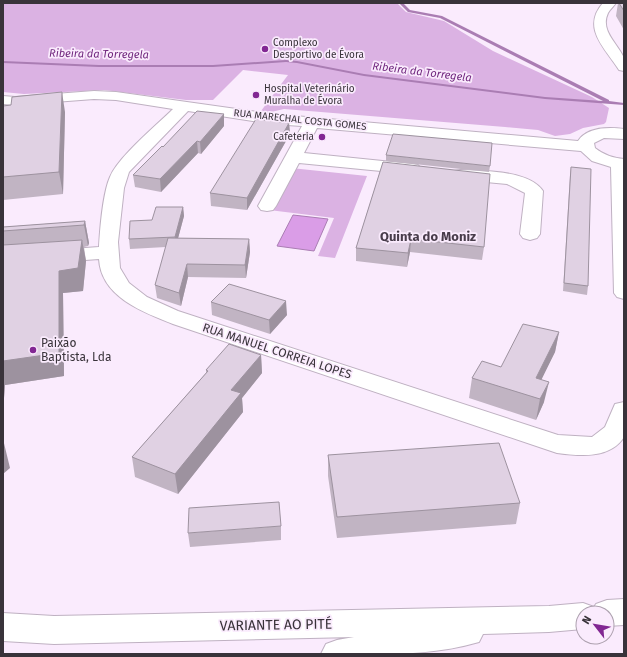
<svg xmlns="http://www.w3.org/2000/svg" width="627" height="657" viewBox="0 0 627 657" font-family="'Fira Sans',sans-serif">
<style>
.green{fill:#dbb2e3}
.water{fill:#da9de7;stroke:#aa7db3}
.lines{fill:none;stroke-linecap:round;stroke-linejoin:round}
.stream{fill:#aa7db3;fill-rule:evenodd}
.minor-casing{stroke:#bfb1c2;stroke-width:2}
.primary-casing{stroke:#bfb1c2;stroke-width:2}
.minor{fill:#fff;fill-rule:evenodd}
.primary{fill:#fff;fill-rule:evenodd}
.wall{fill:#c1b4c3}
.shaded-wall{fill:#9d929f}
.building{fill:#e0d1e3;stroke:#9d929f}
.poi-dot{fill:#822793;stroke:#faebfd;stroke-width:1.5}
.labels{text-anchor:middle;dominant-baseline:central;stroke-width:3.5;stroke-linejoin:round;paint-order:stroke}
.far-poi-label{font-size:10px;fill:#39333a;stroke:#faebfd;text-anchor:start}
.far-street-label{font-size:10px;fill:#39333a;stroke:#faebfd}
.far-water-label{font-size:11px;font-style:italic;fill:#70277e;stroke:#faebfd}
.poi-label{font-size:12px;fill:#39333a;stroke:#faebfd;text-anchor:start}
.street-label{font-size:12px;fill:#39333a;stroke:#faebfd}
.neighbourhood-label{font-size:13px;font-weight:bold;fill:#483c4a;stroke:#faebfd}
.near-street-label{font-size:14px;fill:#39333a;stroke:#faebfd}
</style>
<rect width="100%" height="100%" fill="#faebfd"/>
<!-- green -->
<path class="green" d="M 3,3 L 397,3 L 406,12 L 444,21 L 493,51 L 592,97 L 609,108 L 606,122 L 604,124 L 583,128 L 570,134 L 555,136 L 538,130 L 505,127 L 284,109 L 271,112 L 261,111 L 288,75 L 243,70 L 213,100 L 186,100 L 104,90 L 24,94 L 3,92 Z
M 291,168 L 367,176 L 335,258 L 318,256 L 334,218 L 269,210 Z"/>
<!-- water -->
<path class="water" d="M 293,215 L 328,219 L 314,251 L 277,246 Z"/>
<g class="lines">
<!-- stream -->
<path class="stream" d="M 399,3 L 403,3 L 410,10 L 442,16 L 609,100 L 609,101 L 624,103 L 624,105 L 545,99 L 364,76 L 297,63 L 286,62 L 213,67 L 99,67 L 3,63 L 3,61 L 99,65 L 213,65 L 286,60 L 297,61 L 364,74 L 545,97 L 603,101 L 440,18 L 408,12 Z"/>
<!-- minor casing -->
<g class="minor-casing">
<path id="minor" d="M 603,3 L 616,3 C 614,6 610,9 608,13 C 600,30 616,42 623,56 C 625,60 624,67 624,71 L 619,70 L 617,67 C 603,46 582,27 603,3 Z
M 94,91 L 116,92 L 272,114 L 578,141 C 587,127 609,127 624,129 L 624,139 L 604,138 L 594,143 L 595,148 C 604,155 613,158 624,159 L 624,299 L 617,297 L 614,293 L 611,167 L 592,161 L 581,151 L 317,128 L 304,153 L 412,164 L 418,165 L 421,169 L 418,173 L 412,174 L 299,163 L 276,206 L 273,210 L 267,211 L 261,210 L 258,206 L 302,126 L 272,124 L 188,111 L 129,172 L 124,188 L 118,242 L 120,268 L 129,283 L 147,297 L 178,311 L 558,435 L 592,437 L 605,427 L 615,404 L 624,402 L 624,437 C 610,459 580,456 557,453 L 173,324 C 143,312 101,297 99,259 L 3,266 L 3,254 L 99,247 C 100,229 103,193 110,177 C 118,157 157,125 173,109 L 116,100 L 94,99 L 15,105 L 3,104 L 3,96 L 15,97 Z
M 460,170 C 483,171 529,170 543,191 L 540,234 L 537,238 L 530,240 L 523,238 L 520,234 L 525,193 L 507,184 L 454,179 L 451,175 L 454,171 Z"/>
</g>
<!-- primary casing -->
<g class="primary-casing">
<path id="primary" d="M 624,599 L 624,625 L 607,626 L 607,613 L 583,613 L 583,629 L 549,632 L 483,634 L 479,642 C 429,657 373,654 321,654 L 326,644 L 337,640 L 354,637 L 54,644 L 3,641 L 3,613 L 54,616 L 549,606 L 583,603 L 594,607 L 596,604 L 607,600 Z"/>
</g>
<!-- minor -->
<use href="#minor" class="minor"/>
<!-- primary -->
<use href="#primary" class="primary"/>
</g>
<!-- wall -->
<path class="wall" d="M 618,3 L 624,3 L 624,30 L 616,16 Z
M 3,106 L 65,112 L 63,194 L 3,200 Z
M 289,123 L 290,134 L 247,210 L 211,206 L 210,193 Z
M 224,126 L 201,154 L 198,153 L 161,192 L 135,187 L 133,175 L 163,147 Z
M 386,155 L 490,166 L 489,172 L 386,161 Z
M 383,162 L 484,247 L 482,260 L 410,252 L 407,267 L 356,261 L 356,248 Z
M 571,167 L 588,286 L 587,295 L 563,291 L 570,175 Z
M 183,207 L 184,216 L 178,238 L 249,239 L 250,252 L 246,278 L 188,277 L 181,306 L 157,298 L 155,285 L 166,247 L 130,249 L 129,239 Z
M 85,221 L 89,243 L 88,246 L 84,247 L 86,261 L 83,291 L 63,293 L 64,376 L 5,385 L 3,411 L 3,227 Z
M 211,302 L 287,315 L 270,334 L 212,315 Z
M 559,332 L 555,352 L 541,379 L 544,402 L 536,420 L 469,398 L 472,378 L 501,367 Z
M 261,355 L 262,373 L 242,398 L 243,412 L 178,494 L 135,477 L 132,457 L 206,373 L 206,370 Z
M 328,455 L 520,503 L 516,524 L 337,538 L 328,476 Z
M 281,526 L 281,540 L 190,547 L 188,533 Z"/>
<!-- shaded-wall -->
<path class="shaded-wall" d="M 62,92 L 65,112 L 63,194 L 59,172 Z
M 224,114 L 224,126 L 201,154 L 200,142 Z
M 289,123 L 290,134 L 247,210 L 247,198 Z
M 197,141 L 198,153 L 161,192 L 160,179 Z
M 183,207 L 184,216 L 176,246 L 175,237 Z
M 85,221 L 89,243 L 88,246 L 84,225 Z
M 249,239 L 250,252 L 246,278 L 245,265 Z
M 411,239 L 410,252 L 407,267 L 408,253 Z
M 82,240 L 86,261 L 83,291 L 63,293 L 64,376 L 5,385 L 3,411 L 3,361 L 59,271 Z
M 187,264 L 188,277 L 181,306 L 179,293 Z
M 286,301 L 287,315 L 270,334 L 269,320 Z
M 559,332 L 555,352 L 533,397 L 536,378 Z
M 261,355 L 262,373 L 242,398 L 243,412 L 178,494 L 175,474 L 231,390 Z
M 549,382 L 544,402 L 536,420 L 540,399 Z
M 3,439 L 10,468 L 3,474 Z"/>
<!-- building -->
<path class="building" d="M 619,3 L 624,3 L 624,11 Z
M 62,92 L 59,172 L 3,177 L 3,106 L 11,105 L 12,97 Z
M 197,111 L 224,114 L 200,142 L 197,141 L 160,179 L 133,175 L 162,146 L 163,147 Z
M 256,119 L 289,123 L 247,198 L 210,193 Z
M 393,134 L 492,143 L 490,166 L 386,155 Z
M 383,162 L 490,174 L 484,247 L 411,239 L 408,253 L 356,248 Z
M 571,167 L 591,169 L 588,286 L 564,283 Z
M 156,207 L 183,207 L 175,237 L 129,239 L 130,221 L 152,220 Z
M 85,221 L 84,225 L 3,231 L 3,227 Z
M 168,238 L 249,239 L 245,265 L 187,264 L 179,293 L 155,285 Z
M 82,240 L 78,268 L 59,271 L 59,353 L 3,361 L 3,245 Z
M 229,284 L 286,301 L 269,320 L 211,302 Z
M 523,324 L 559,332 L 536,378 L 549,382 L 540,399 L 472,378 L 482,361 L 501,367 Z
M 229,344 L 261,355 L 231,390 L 241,393 L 175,474 L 132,457 L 208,371 L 206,370 Z
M 499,443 L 520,503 L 337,517 L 328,455 Z
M 279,502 L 281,526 L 188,533 L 189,508 Z"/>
<!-- markers -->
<g class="poi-dot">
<circle cx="265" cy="49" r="4"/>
<circle cx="256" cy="95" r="4"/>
<circle cx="322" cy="137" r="4"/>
<circle cx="33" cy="350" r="4"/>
</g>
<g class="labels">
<!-- far-poi labels -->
<g class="far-poi-label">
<text x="273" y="43">Complexo<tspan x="273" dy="12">Desportivo de Évora</tspan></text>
<text x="264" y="89">Hospital Veterinário<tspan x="264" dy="12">Muralha de Évora</tspan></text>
<text x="314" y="137" text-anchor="end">Cafeteria</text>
</g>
<!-- far-street labels -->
<g class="far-street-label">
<text transform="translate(300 120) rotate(6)">RUA MARECHAL COSTA GOMES</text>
</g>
<!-- far-water labels -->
<g class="far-water-label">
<text transform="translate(99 54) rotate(1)">Ribeira da Torregela</text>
<text transform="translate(422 72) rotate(7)">Ribeira da Torregela</text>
</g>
<!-- poi labels -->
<g class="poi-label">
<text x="41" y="343">Paixão<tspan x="41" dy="14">Baptista, Lda</tspan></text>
</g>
<!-- street labels -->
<g class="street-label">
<text transform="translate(277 351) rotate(18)">RUA MANUEL CORREIA LOPES</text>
</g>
<!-- neighbourhood labels -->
<g class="neighbourhood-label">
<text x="428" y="236">Quinta do Moniz</text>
</g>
<!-- near-street labels -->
<g class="near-street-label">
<text transform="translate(276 625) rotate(-1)">VARIANTE AO PITÉ</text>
</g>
</g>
<!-- border -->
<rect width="627" height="657" fill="none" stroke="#39333a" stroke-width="8"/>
<!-- north arrow -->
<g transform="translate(595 625) rotate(301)"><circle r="19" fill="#faebfd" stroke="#ada1af"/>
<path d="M0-3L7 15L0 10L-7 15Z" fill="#822793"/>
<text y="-6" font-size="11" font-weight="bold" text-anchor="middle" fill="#39333a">N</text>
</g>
</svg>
